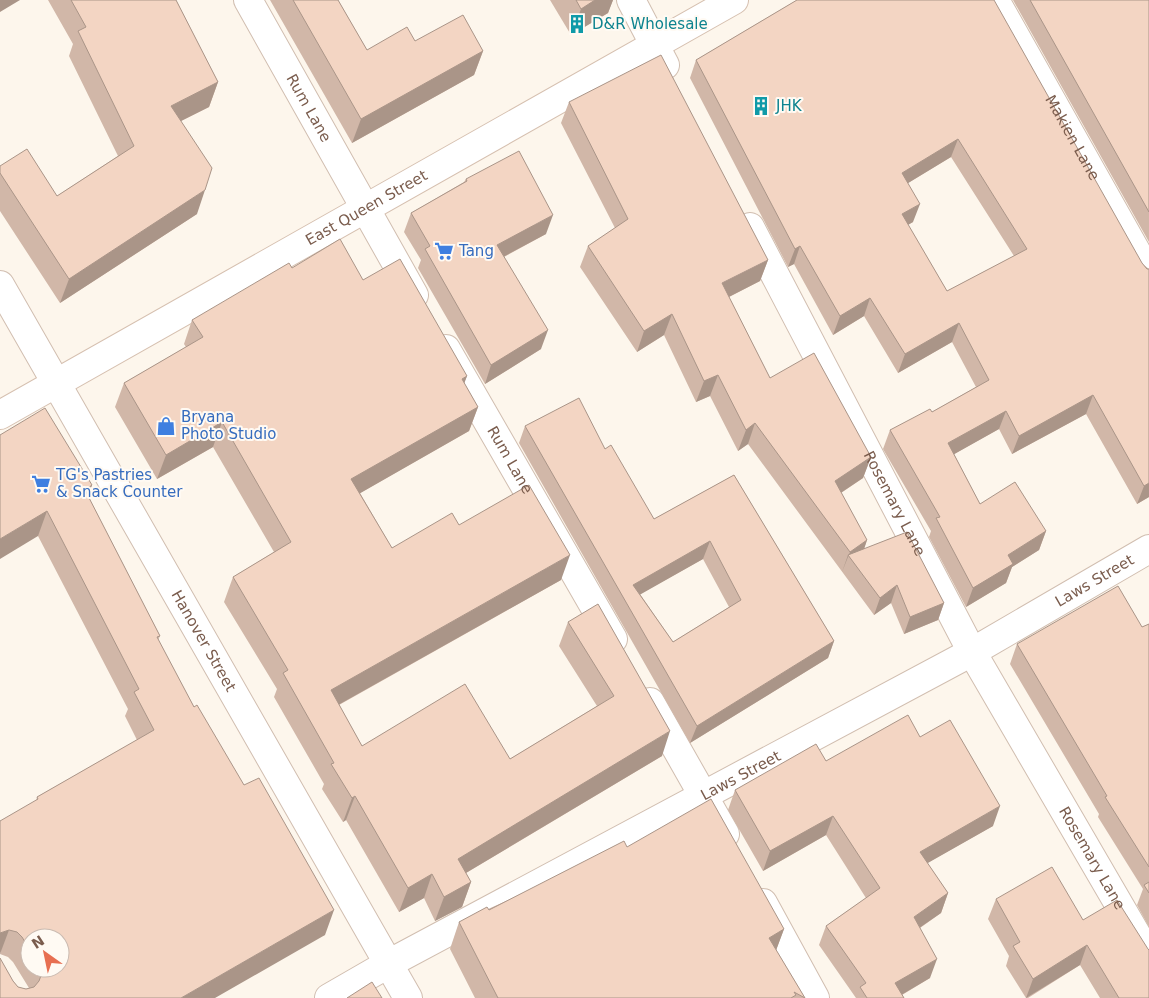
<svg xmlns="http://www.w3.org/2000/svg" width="1149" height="998" viewBox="0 0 1149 998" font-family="'DejaVu Sans',sans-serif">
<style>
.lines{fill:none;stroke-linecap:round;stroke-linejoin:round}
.minor-casing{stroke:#d1beb0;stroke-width:30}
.secondary-casing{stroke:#d6c0b0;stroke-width:30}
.minor{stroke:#fff;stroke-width:28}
.secondary{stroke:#fff;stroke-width:28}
.wall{fill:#d1b7a8;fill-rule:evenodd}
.shaded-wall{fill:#aa9588}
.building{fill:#f3d5c3;stroke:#aa9588;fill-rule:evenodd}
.labels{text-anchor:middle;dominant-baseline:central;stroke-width:4;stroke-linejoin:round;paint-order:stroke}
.culture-label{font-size:15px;fill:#0d838f;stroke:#fffaf3;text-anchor:start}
.street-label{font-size:15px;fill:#7a5c4d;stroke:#fffaf3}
.shop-label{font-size:15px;fill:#366cbe;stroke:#fffaf3;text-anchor:start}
</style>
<rect width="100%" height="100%" fill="#fdf6ec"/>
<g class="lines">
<!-- minor casing -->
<g class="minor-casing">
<g id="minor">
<path id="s1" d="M 248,0 L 414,295"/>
<path d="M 631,0 L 665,65"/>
<path id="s2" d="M 995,0 L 1149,274"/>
<path id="s3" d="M 750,227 L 972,652 L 1149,956"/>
<path id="s4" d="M 0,285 L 408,998"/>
<path id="s5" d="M 446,349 L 613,639"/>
<path d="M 650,702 L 725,834"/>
<path d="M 763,903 L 815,998"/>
<path id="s6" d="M 329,998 L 388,964 L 972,652 L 1149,549"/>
</g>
</g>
<!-- secondary casing -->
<g class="secondary-casing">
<g id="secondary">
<path id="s7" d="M 0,415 L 734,0"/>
</g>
</g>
<!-- minor -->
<use href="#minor" class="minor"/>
<!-- secondary -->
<use href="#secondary" class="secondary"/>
</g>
<!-- wall -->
<path class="wall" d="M 48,0 L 176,0 L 218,82 L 209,107 L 181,121 L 197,214 L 60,303 L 0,211 L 0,166 L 57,196 L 118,156 L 69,56 L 73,44 Z
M 270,0 L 338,0 L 367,50 L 415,41 L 483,51 L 474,75 L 352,143 Z
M 550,0 L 613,0 L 608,13 L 571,35 Z
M 797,0 L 1149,269 L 1149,497 L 1137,504 L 1086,414 L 1012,454 L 999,429 L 954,454 L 980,504 L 1046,531 L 1039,550 L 1012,567 L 1006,583 L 966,607 L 929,537 L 931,531 L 883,449 L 890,430 L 932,412 L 976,387 L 952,342 L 898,373 L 864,316 L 833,335 L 794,264 L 788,267 L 690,78 L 696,60 ZM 951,157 L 1014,256 L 947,291 L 908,225 L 913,222 L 908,183 Z
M 1013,0 L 1149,0 L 1149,242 Z
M 569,102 L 768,260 L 760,281 L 729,297 L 770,378 L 871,457 L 863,478 L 841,493 L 867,540 L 864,549 L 944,603 L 938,620 L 904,634 L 891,603 L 874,615 L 748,444 L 738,451 L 710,396 L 696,402 L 664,335 L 637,352 L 580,267 L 588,246 L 615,228 L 561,123 Z
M 466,179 L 546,234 L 504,257 L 541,349 L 485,384 L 418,268 L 421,260 L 404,232 L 411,213 L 464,182 Z
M 292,268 L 363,280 L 467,376 L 464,383 L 478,407 L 469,431 L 360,493 L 392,548 L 459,525 L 561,580 L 339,705 L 362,746 L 510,759 L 597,706 L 559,646 L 568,622 L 662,756 L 466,873 L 471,882 L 462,907 L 435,921 L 424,898 L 399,912 L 346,820 L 343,822 L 322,789 L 324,784 L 274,697 L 277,689 L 224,602 L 233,577 L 274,552 L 213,447 L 157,479 L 115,407 L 124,383 L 186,347 L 184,344 L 192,320 Z
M 525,426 L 605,449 L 654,519 L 734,475 L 834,641 L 828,658 L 690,743 L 519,443 ZM 703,559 L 729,607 L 673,642 L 640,594 Z
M 0,435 L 92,485 L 88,496 L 160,636 L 158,640 L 194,707 L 325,935 L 0,998 L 13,981 L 18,987 L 26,989 L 29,988 L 13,962 L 8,957 L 0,954 L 37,797 L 137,740 L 125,716 L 128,709 L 38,536 ZM 30,938 L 60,968 L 30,968 Z
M 1149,624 L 1149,927 L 1137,905 L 1143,889 L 1098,817 L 1099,814 L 1010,664 L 1017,644 L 1142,627 Z
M 920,737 L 993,826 L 927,863 L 948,893 L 941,913 L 920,928 L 930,978 L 902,995 L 904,998 L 856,998 L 819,945 L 826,926 L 866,898 L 826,835 L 763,871 L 728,810 L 735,790 L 826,761 Z
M 627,847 L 784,929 L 776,950 L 805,998 L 475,998 L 450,949 L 459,922 Z
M 996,899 L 1083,920 L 1149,998 L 1100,998 L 1080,965 L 1028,998 L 1026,998 L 1006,966 L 1009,956 L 988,919 Z"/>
<!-- shaded-wall -->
<path class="shaded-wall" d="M 0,0 L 20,0 L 0,12 Z
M 595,0 L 613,0 L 608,13 L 571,35 L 581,9 Z
M 483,51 L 474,75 L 352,143 L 361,119 Z
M 218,82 L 209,107 L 163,130 L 171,106 Z
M 958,139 L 951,157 L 895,191 L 902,173 Z
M 205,190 L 197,214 L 60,303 L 69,279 Z
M 920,204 L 913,222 L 895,232 L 902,214 Z
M 553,215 L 546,234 L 490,264 L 497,245 Z
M 800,246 L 794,264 L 788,267 L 795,249 Z
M 768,260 L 760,281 L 715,304 L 722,283 Z
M 870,298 L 864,316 L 833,335 L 840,316 Z
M 672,314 L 664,335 L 637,352 L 644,331 Z
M 959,323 L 952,342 L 898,373 L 905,354 Z
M 548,330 L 541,349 L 485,384 L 491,365 Z
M 718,375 L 710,396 L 696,402 L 704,381 Z
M 467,376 L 458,400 L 462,379 Z
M 1093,395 L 1086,414 L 1012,454 L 1019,436 Z
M 478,407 L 469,431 L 343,503 L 351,479 Z
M 1006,411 L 999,429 L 942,461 L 948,443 Z
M 222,422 L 213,447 L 157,479 L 166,455 Z
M 755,423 L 748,444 L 738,451 L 746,430 Z
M 871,457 L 863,478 L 827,502 L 835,481 Z
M 1149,483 L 1149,497 L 1137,504 L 1144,486 Z
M 92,485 L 83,510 L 85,490 Z
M 47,511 L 38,536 L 0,559 L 0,539 Z
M 1046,531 L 1039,550 L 1012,567 L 1006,583 L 966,607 L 973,588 L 1008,555 Z
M 867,540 L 860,561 L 848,555 L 842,572 L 850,552 Z
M 710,541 L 703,559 L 627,602 L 633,585 Z
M 570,555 L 561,580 L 322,714 L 331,690 Z
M 897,585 L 891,603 L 874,615 L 880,598 Z
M 944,603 L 938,620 L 904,634 L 910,617 Z
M 834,641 L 828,658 L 690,743 L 697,726 Z
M 670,731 L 662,756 L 449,883 L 458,859 Z
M 355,796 L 346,820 L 343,822 L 352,798 Z
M 1000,806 L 993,826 L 912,872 L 920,852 Z
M 833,816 L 826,835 L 763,871 L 770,851 Z
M 432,874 L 424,898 L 399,912 L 408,888 Z
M 471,882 L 462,907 L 435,921 L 444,897 Z
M 948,893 L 941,913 L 906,937 L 914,917 Z
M 334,910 L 325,935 L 215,998 L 181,998 Z
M 784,929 L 774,956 L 769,938 Z
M 9,930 L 0,954 L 0,933 Z
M 1087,945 L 1080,965 L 1026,998 L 1033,979 Z
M 937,959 L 930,978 L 896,998 L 895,983 Z"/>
<!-- building -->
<path class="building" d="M 71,0 L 176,0 L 218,82 L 171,106 L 212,168 L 205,190 L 69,279 L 0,173 L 0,166 L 27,149 L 57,196 L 134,146 L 78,31 L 86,27 Z
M 293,0 L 338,0 L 367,50 L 407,27 L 415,41 L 463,15 L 483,51 L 361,119 Z
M 576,0 L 595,0 L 581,9 Z
M 797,0 L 994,0 L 1142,263 L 1147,269 L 1149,269 L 1149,483 L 1144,486 L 1093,395 L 1019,436 L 1006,411 L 948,443 L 980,504 L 1015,482 L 1046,531 L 1008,555 L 1013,564 L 973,588 L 936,518 L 940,517 L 890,430 L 930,409 L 932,412 L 989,380 L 959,323 L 905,354 L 870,298 L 840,316 L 800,246 L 795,249 L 696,60 ZM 958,139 L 1027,249 L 947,291 L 902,214 L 920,204 L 902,173 Z
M 1030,0 L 1149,0 L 1149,212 Z
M 661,55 L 768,260 L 722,283 L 770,378 L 814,353 L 871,457 L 835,481 L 867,540 L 850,552 L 755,423 L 746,430 L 718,375 L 704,381 L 672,314 L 644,331 L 588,246 L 628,219 L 569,102 Z
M 519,151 L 553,215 L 497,245 L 548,330 L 491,365 L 425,249 L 430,246 L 411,213 L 467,181 L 466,179 Z
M 340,239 L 363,280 L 400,259 L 467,376 L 462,379 L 478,407 L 351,479 L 392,548 L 452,513 L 459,525 L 529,485 L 570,555 L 331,690 L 362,746 L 465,684 L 510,759 L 614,696 L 568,622 L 598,604 L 670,731 L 458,859 L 471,882 L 444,897 L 432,874 L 408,888 L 355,796 L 352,798 L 331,764 L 334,763 L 283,673 L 288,670 L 233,577 L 291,542 L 222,422 L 166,455 L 124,383 L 203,337 L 192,320 L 289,263 L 292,268 Z
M 579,398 L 605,449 L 611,445 L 654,519 L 734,475 L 834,641 L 697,726 L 525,426 ZM 710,541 L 741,600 L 673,642 L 633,585 Z
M 45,408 L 92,485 L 85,490 L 160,636 L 157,637 L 194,707 L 197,705 L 244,785 L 259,778 L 334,910 L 181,998 L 0,998 L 0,958 L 13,981 L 18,987 L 26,989 L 34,987 L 39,981 L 42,973 L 40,968 L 60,968 L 60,938 L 30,938 L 30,950 L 22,937 L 17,932 L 9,930 L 0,933 L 0,821 L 38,799 L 37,797 L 154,730 L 134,692 L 139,689 L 47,511 L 0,539 L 0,435 Z
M 907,532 L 944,603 L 910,617 L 897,585 L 880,598 L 848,555 Z
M 1118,586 L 1142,627 L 1149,624 L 1149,867 L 1105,797 L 1107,796 L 1017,644 Z
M 908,715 L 920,737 L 950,720 L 1000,806 L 920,852 L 948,893 L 914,917 L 937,959 L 895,983 L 904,998 L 867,998 L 860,987 L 866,983 L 826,926 L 880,888 L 833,816 L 770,851 L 735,790 L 816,744 L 826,761 Z
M 711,799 L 784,929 L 769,938 L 805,998 L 794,992 L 796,995 L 791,998 L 498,998 L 459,922 L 487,907 L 489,910 L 624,841 L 627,847 Z
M 1052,867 L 1083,920 L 1117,900 L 1148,949 L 1149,950 L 1149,998 L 1119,998 L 1087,945 L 1033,979 L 1013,946 L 1020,942 L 996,899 Z
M 1149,882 L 1149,893 L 1144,885 Z
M 372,982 L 382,998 L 347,998 Z"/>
<!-- icons -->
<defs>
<g id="building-bare" transform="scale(1.5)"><path d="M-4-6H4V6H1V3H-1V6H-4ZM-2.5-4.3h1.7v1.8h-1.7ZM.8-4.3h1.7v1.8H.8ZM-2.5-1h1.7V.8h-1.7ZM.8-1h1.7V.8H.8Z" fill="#0f9aa8" stroke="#fffaf3" stroke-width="2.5" paint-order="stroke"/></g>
<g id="supermarket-bare" transform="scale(1.5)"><path d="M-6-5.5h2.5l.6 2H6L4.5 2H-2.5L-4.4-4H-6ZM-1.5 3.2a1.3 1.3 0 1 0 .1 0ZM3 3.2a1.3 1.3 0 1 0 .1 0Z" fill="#3f7fe0" stroke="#fffaf3" stroke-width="2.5" paint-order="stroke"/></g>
<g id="shop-bare" transform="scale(1.5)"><path d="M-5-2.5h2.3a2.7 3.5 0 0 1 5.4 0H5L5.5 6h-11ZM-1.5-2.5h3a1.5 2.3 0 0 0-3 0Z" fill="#3f7fe0" stroke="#fffaf3" stroke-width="2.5" paint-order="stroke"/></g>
</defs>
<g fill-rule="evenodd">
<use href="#building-bare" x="577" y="24"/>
<use href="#building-bare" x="761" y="106"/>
<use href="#supermarket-bare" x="444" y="251"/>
<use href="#shop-bare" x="166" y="426"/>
<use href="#supermarket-bare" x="41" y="484"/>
</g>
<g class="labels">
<!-- culture labels -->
<g class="culture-label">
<text x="592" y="24">D&amp;R Wholesale</text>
<text x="776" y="106">JHK</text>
</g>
<!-- street labels -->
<g class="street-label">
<text stroke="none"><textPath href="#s1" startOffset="124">Rum Lane</textPath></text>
<text stroke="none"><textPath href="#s2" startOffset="158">Makien Lane</textPath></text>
<text stroke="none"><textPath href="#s7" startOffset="421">East Queen Street</textPath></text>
<text stroke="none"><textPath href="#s5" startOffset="128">Rum Lane</textPath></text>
<text stroke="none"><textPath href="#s3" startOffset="312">Rosemary Lane</textPath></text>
<text stroke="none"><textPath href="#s6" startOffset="872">Laws Street</textPath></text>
<text stroke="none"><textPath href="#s4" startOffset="410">Hanover Street</textPath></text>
<text stroke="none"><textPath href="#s6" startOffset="468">Laws Street</textPath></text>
<text stroke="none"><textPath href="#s3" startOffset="718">Rosemary Lane</textPath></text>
</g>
<!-- shop labels -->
<g class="shop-label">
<text x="459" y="251">Tang</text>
<text x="181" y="417">Bryana<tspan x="181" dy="17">Photo Studio</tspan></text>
<text x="56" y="475">TG's Pastries<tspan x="56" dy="17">&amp; Snack Counter</tspan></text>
</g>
</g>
<!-- north arrow -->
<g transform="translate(45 953) rotate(327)"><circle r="24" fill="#fffaf3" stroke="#cabbb1"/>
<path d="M0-4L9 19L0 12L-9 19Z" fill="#e76f51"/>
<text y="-8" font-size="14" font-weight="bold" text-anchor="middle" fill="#7a5c4d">N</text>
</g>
</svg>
